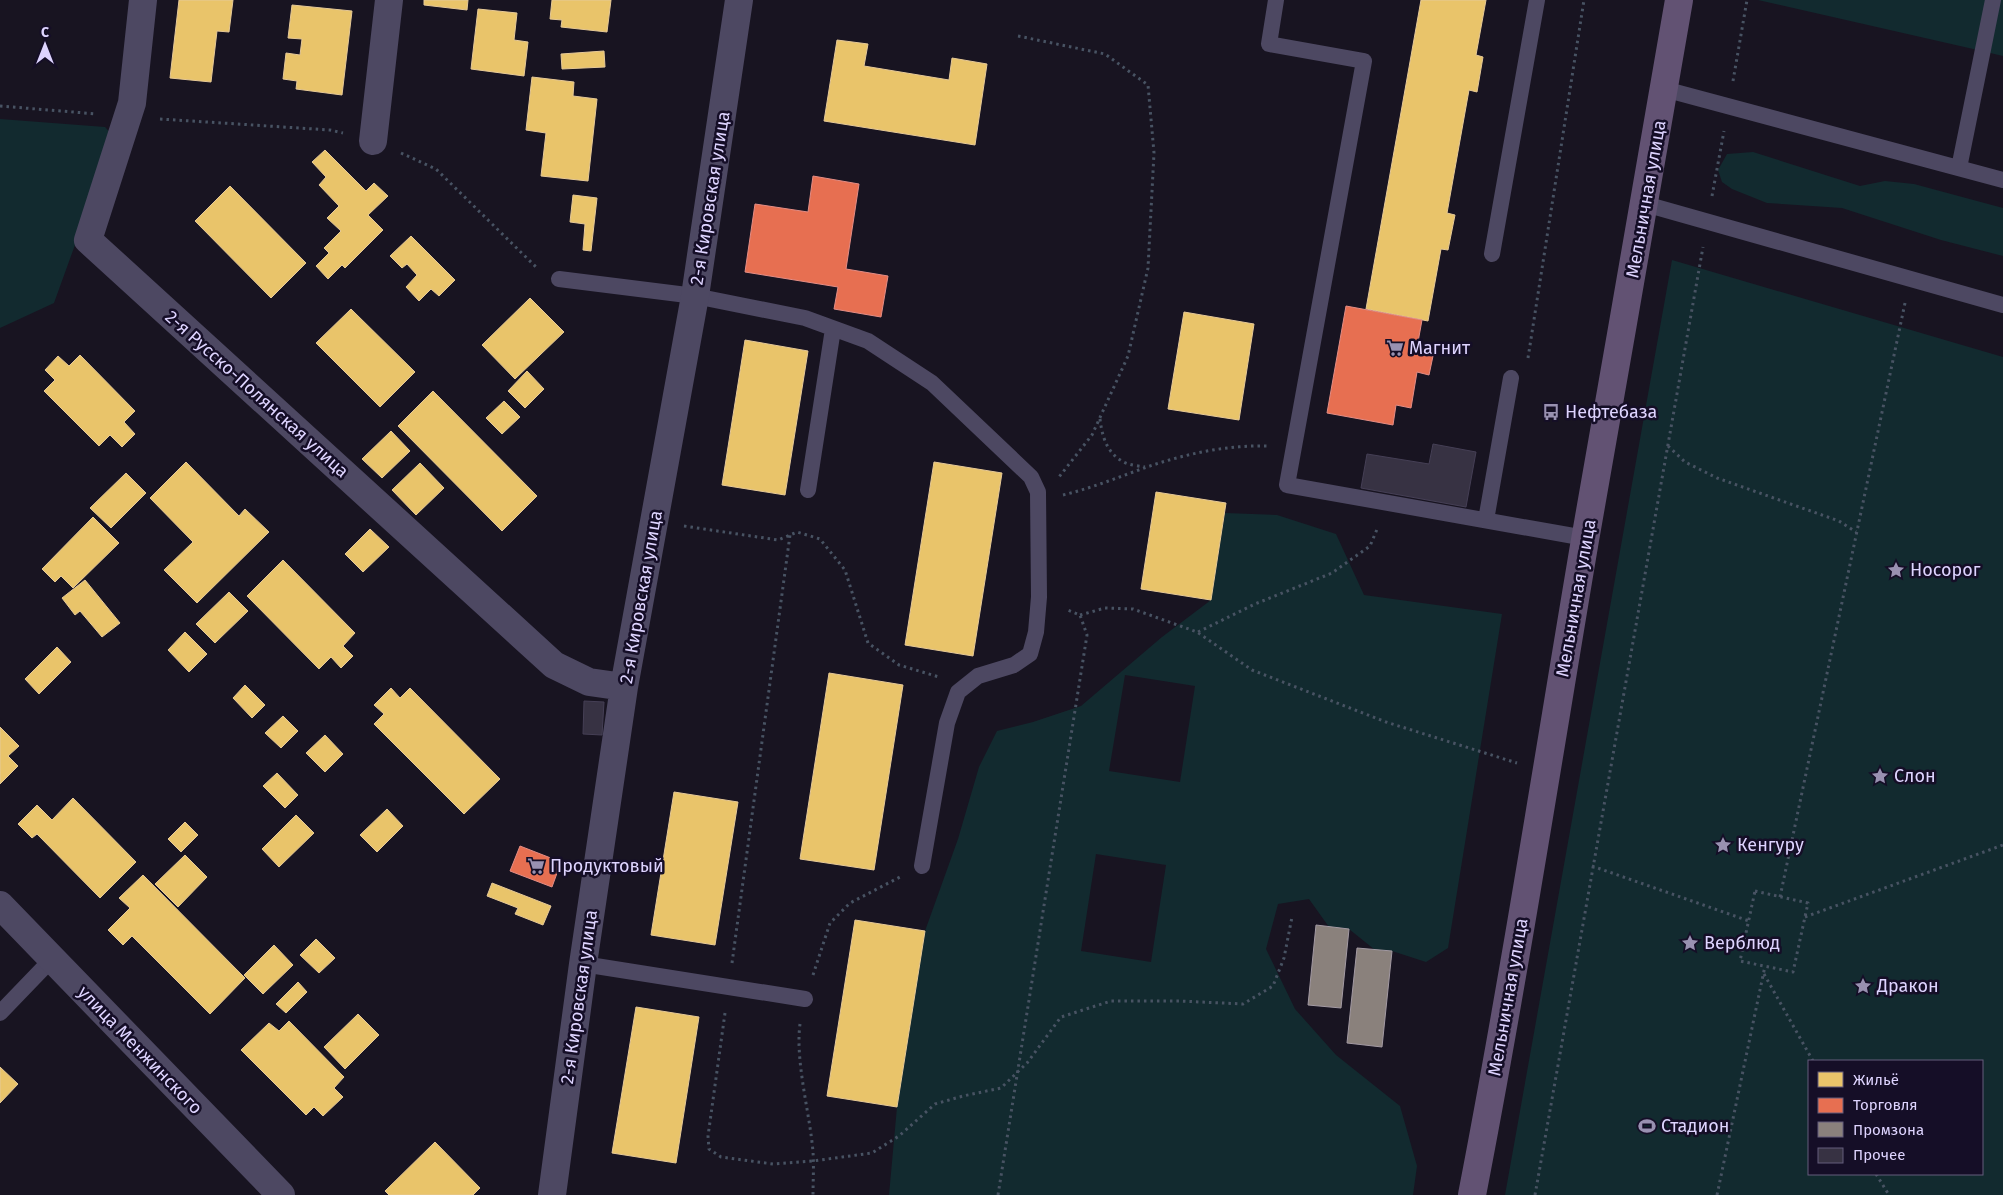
<svg xmlns="http://www.w3.org/2000/svg" width="2003" height="1195" viewBox="0 0 2003 1195" font-family="'Fira Sans',sans-serif">
<style>
.green{fill:#122a2f;fill-rule:evenodd}
.homes{fill:#e9c46a;stroke:#e6c997}
.shops{fill:#e76f51;stroke:#e48d85}
.industry{fill:#8a817c;stroke:#a39aa3}
.building{fill:#373243;stroke:#453f55}
.lines{fill:none;stroke-linecap:round;stroke-linejoin:round}
.path{stroke:#485363;stroke-width:3;stroke-dasharray:2.5 4;stroke-linecap:butt}
.lane{stroke:#4d4862;stroke-width:16}
.street{stroke:#4d4862;stroke-width:28}
.primary{stroke:#625273;stroke-width:28}
.labels{text-anchor:middle;dominant-baseline:central;stroke-width:5;stroke-linejoin:round;paint-order:stroke}
.street-label{font-size:18px;fill:#ded4ff;stroke:#150e27}
.poi-label{font-size:18px;fill:#ded4ff;stroke:#150e27;text-anchor:start}
</style>
<rect width="100%" height="100%" fill="#181421"/>
<!-- green -->
<path class="green" d="M 1758,0 L 2003,0 L 2003,56 L 1982,51 Z
M 0,119 L 105,127 L 114,137 L 54,303 L 0,328 Z
M 1753,152 L 1860,186 L 1885,181 L 1914,184 L 2003,208 L 2003,256 L 1941,240 L 1842,208 L 1767,203 L 1732,189 L 1722,182 L 1718,170 L 1727,154 Z
M 1672,260 L 2003,357 L 2003,1195 L 1505,1195 ZM 1982,1061 L 1982,1174 L 1809,1174 L 1809,1061 Z
M 1225,513 L 1277,515 L 1336,534 L 1364,595 L 1502,614 L 1448,948 L 1426,962 L 1392,951 L 1375,950 L 1349,929 L 1329,927 L 1309,899 L 1278,904 L 1266,949 L 1295,1009 L 1336,1055 L 1400,1106 L 1417,1166 L 1413,1195 L 889,1195 L 897,1107 L 925,931 L 958,839 L 979,767 L 997,731 L 1033,722 L 1081,706 L 1162,637 L 1211,600 ZM 1125,675 L 1195,686 L 1180,782 L 1109,771 ZM 1096,854 L 1166,865 L 1151,962 L 1081,951 Z"/>
<!-- homes -->
<path class="homes" d="M 179,0 L 233,0 L 229,32 L 217,31 L 211,82 L 170,78 Z
M 424,0 L 468,0 L 467,10 L 424,5 Z
M 552,0 L 611,0 L 607,32 L 561,27 L 562,20 L 550,19 Z
M 1421,0 L 1486,0 L 1476,55 L 1483,57 L 1477,92 L 1469,90 L 1447,213 L 1455,215 L 1448,250 L 1441,249 L 1428,321 L 1366,309 Z
M 292,5 L 352,11 L 342,95 L 296,89 L 297,81 L 283,79 L 286,53 L 300,55 L 302,39 L 288,38 Z
M 478,9 L 517,13 L 514,40 L 528,42 L 524,76 L 471,69 Z
M 837,40 L 868,44 L 864,66 L 949,80 L 952,58 L 987,64 L 975,145 L 824,121 Z
M 604,51 L 605,67 L 562,69 L 561,54 Z
M 532,77 L 574,82 L 573,96 L 597,99 L 588,181 L 541,176 L 546,133 L 526,130 Z
M 325,150 L 366,191 L 374,183 L 388,196 L 368,215 L 383,230 L 345,268 L 342,265 L 328,279 L 316,266 L 329,253 L 324,248 L 341,231 L 327,218 L 339,206 L 319,185 L 326,177 L 312,162 Z
M 230,186 L 306,263 L 271,298 L 195,221 Z
M 573,195 L 597,198 L 591,251 L 583,250 L 585,224 L 570,222 Z
M 411,236 L 455,280 L 439,296 L 431,289 L 419,301 L 406,287 L 417,275 L 407,264 L 402,268 L 390,256 Z
M 530,298 L 564,332 L 515,379 L 482,345 Z
M 351,309 L 415,372 L 380,407 L 316,343 Z
M 1184,312 L 1254,324 L 1239,420 L 1168,409 Z
M 745,340 L 808,351 L 785,495 L 722,485 Z
M 80,355 L 135,411 L 124,422 L 135,434 L 122,447 L 110,435 L 99,446 L 44,391 L 55,380 L 45,370 L 58,356 L 69,366 Z
M 527,371 L 544,389 L 525,408 L 508,391 Z
M 433,391 L 537,496 L 502,531 L 398,426 Z
M 504,401 L 520,417 L 502,434 L 486,418 Z
M 391,431 L 410,451 L 382,478 L 362,459 Z
M 186,462 L 239,516 L 245,509 L 269,532 L 197,603 L 164,570 L 193,542 L 150,498 Z
M 934,462 L 1002,473 L 973,656 L 905,645 Z
M 420,463 L 444,488 L 416,515 L 392,490 Z
M 126,473 L 146,493 L 111,528 L 90,508 Z
M 1156,492 L 1226,503 L 1211,600 L 1141,589 Z
M 93,517 L 119,543 L 73,588 L 61,576 L 55,582 L 42,569 Z
M 370,529 L 389,547 L 363,572 L 345,554 Z
M 283,560 L 355,633 L 343,646 L 353,656 L 341,668 L 331,657 L 319,669 L 247,596 Z
M 85,580 L 120,623 L 102,637 L 80,611 L 75,615 L 62,598 Z
M 229,592 L 248,611 L 215,643 L 196,624 Z
M 185,632 L 207,654 L 189,672 L 168,650 Z
M 57,647 L 71,662 L 39,694 L 25,679 Z
M 829,673 L 903,685 L 874,870 L 800,859 Z
M 245,685 L 265,705 L 252,718 L 233,698 Z
M 391,688 L 400,698 L 410,688 L 500,779 L 464,814 L 374,724 L 384,714 L 374,705 Z
M 283,716 L 298,731 L 281,748 L 265,733 Z
M 0,727 L 19,746 L 8,756 L 18,766 L 0,784 Z
M 325,735 L 343,754 L 325,772 L 306,753 Z
M 277,773 L 298,795 L 285,808 L 263,786 Z
M 674,792 L 738,802 L 715,945 L 651,935 Z
M 73,798 L 136,862 L 100,898 L 37,834 L 32,838 L 18,824 L 37,805 L 52,820 Z
M 387,809 L 403,826 L 377,852 L 360,835 Z
M 296,815 L 314,833 L 279,867 L 262,849 Z
M 185,822 L 198,835 L 181,852 L 168,839 Z
M 185,855 L 207,877 L 178,907 L 155,884 Z
M 143,875 L 245,978 L 210,1014 L 132,936 L 123,945 L 108,930 L 130,908 L 119,898 Z
M 492,883 L 551,906 L 543,925 L 515,914 L 518,908 L 487,896 Z
M 855,920 L 925,931 L 897,1107 L 827,1096 Z
M 316,939 L 335,958 L 319,973 L 300,955 Z
M 274,945 L 293,965 L 263,994 L 244,975 Z
M 298,982 L 307,992 L 286,1013 L 276,1004 Z
M 636,1007 L 699,1017 L 676,1163 L 612,1153 Z
M 358,1014 L 379,1035 L 345,1069 L 324,1047 Z
M 289,1021 L 344,1077 L 334,1088 L 343,1097 L 323,1116 L 314,1107 L 306,1115 L 241,1050 L 269,1023 L 279,1031 Z
M 0,1067 L 18,1084 L 0,1103 Z
M 435,1142 L 480,1188 L 473,1195 L 389,1195 L 385,1191 Z"/>
<!-- shops -->
<path class="shops" d="M 813,176 L 859,184 L 846,269 L 888,276 L 881,317 L 834,309 L 838,287 L 745,272 L 755,204 L 808,212 Z
M 1346,306 L 1422,320 L 1416,353 L 1433,356 L 1429,375 L 1417,372 L 1411,408 L 1396,405 L 1393,425 L 1327,413 Z
M 520,846 L 561,862 L 552,887 L 510,871 Z"/>
<!-- industry -->
<path class="industry" d="M 1316,925 L 1349,929 L 1341,1008 L 1308,1005 Z
M 1357,948 L 1392,951 L 1382,1047 L 1347,1043 Z"/>
<!-- building -->
<path class="building" d="M 1433,444 L 1476,452 L 1466,507 L 1361,488 L 1367,454 L 1429,464 Z
M 584,701 L 604,702 L 602,735 L 583,734 Z"/>
<g class="lines">
<!-- path -->
<path class="path" d="M 1018,36 L 1105,54 L 1148,85 L 1154,153 L 1148,268 L 1128,356 L 1092,435 L 1059,477
M 1733,81 L 1747,0
M 0,106 L 97,114
M 160,119 L 330,130 L 343,133
M 401,153 L 436,169 L 536,267
M 1712,196 L 1724,131
M 1528,358 L 1584,0
M 1100,419 C 1102,435 1106,452 1122,461 C 1128,465 1138,466 1145,467
M 1668,446 L 1685,462 L 1717,478 L 1839,521 L 1856,532
M 1063,495 C 1092,488 1119,477 1147,467 C 1185,454 1226,445 1267,446
M 684,526 L 778,540 L 797,532 L 820,539 L 845,570 L 868,643 L 899,665 L 939,677
M 1080,615 L 1105,608 L 1133,609 L 1197,632 L 1252,670 L 1386,722 L 1517,763
M 1198,632 L 1255,604 L 1332,573 L 1370,546 L 1378,527
M 1592,866 L 1749,921
M 1755,891 L 1808,903 L 1793,972 L 1740,961 Z
M 1780,897 L 1905,303
M 1805,917 L 2003,845
M 732,963 L 790,535
M 1764,974 L 1813,1061
M 813,975 L 830,923 L 850,903 L 900,877
M 725,1013 L 708,1136 L 709,1149 L 721,1157 L 773,1164 L 813,1161 L 872,1153 L 899,1136 L 935,1104 L 963,1096 L 1001,1088 L 1027,1063 L 1061,1017 L 1111,1001 L 1180,1001 L 1243,1004 L 1273,986 L 1284,958 L 1292,917
M 800,1024 C 795,1061 810,1114 813,1152 C 814,1166 813,1181 813,1195
M 1876,1174 L 1889,1195
M 998,1195 L 1087,635 L 1080,615 L 1065,609
M 1535,1195 L 1703,247
M 1717,1195 L 1765,966"/>
<!-- lane -->
<path class="lane" d="M 1276,0 L 1269,44 L 1364,61 L 1287,485 L 1585,538
M 1664,89 L 2003,180
M 1959,168 L 1993,0
M 1645,204 L 2003,305
M 1492,254 L 1537,0
M 559,279 L 695,296 L 805,318 L 868,341 L 932,383 L 1031,477 L 1038,492 L 1039,597 L 1036,632 L 1030,654 L 1014,665 L 978,676 L 958,692 L 947,723 L 922,866
M 808,490 L 833,329
M 1486,520 L 1511,378
M 583,964 L 805,999
M 0,1013 L 52,959"/>
<!-- street -->
<path class="street" d="M 143,0 L 132,103 L 88,240 L 554,665 L 589,682 L 624,687
M 373,141 L 389,0
M 0,905 L 281,1195
M 552,1195 L 583,964 L 624,687 L 695,296 L 739,0"/>
<!-- primary -->
<path class="primary" d="M 1472,1195 C 1514,978 1548,759 1585,540 C 1616,360 1649,180 1679,0"/>
</g>
<!-- icons -->
<defs>
<g id="supermarket-bare" transform="scale(1.35)"><path d="M-6-5.5h2.5l.6 2H6L4.5 2H-2.5L-4.4-4H-6ZM-1.5 3.2a1.3 1.3 0 1 0 .1 0ZM3 3.2a1.3 1.3 0 1 0 .1 0Z" fill="#9991b1" stroke="#150e27" stroke-width="2.5" paint-order="stroke"/></g>
<g id="bus-bare" transform="scale(1.35)"><path d="M-5-6H5V4H4V6H2V4H-2V6H-4V4H-5ZM-3.5-4V0h7V-4ZM-3.5 1.2v1.5H-2V1.2ZM2 1.2v1.5H3.5V1.2Z" fill="#9991b1" stroke="#150e27" stroke-width="2.5" paint-order="stroke"/></g>
<g id="sight-bare" transform="scale(1.35)"><path d="M0-6L1.8-2.2L6-1.7L2.9 1.2L3.7 5.4L0 3.3L-3.7 5.4L-2.9 1.2L-6-1.7L-1.8-2.2Z" fill="#9991b1" stroke="#150e27" stroke-width="2.5" paint-order="stroke"/></g>
<g id="stadium-bare" transform="scale(1.35)"><path d="M0-5a6.5 5 0 1 0 0 10a6.5 5 0 1 0 0-10ZM-3.5-1.8h7v3.6h-7Z" fill="#9991b1" stroke="#150e27" stroke-width="2.5" paint-order="stroke"/></g>
</defs>
<g fill-rule="evenodd">
<use href="#supermarket-bare" x="1395" y="348"/>
<use href="#bus-bare" x="1551" y="412"/>
<use href="#sight-bare" x="1896" y="570"/>
<use href="#sight-bare" x="1880" y="776"/>
<use href="#sight-bare" x="1723" y="845"/>
<use href="#supermarket-bare" x="536" y="866"/>
<use href="#sight-bare" x="1690" y="943"/>
<use href="#sight-bare" x="1863" y="986"/>
<use href="#stadium-bare" x="1647" y="1126"/>
</g>
<g class="labels">
<!-- street labels -->
<g class="street-label">
<text transform="translate(710 198) rotate(-81)">2-я Кировская улица</text>
<text transform="translate(1646 199) rotate(-80)">Мельничная улица</text>
<text transform="translate(257 394) rotate(42)">2-я Русско-Полянская улица</text>
<text transform="translate(641 597) rotate(-80)">2-я Кировская улица</text>
<text transform="translate(1576 598) rotate(-80)">Мельничная улица</text>
<text transform="translate(579 997) rotate(-82)">2-я Кировская улица</text>
<text transform="translate(1508 997) rotate(-80)">Мельничная улица</text>
<text transform="translate(140 1050) rotate(46)">улица Менжинского</text>
</g>
<!-- poi labels -->
<g class="poi-label">
<text x="1409" y="348">Магнит</text>
<text x="1565" y="412">Нефтебаза</text>
<text x="1910" y="570">Носорог</text>
<text x="1894" y="776">Слон</text>
<text x="1737" y="845">Кенгуру</text>
<text x="550" y="866">Продуктовый</text>
<text x="1704" y="943">Верблюд</text>
<text x="1877" y="986">Дракон</text>
<text x="1661" y="1126">Стадион</text>
</g>
</g>
<!-- legend -->
<rect x="1808" y="1060" width="175" height="115" fill="#150e27" stroke="#655d7d"/>
<rect x="1818" y="1072" width="25" height="15" fill="#e9c46a" stroke="#655d7d"/>
<text x="1853" y="1085" font-size="15" fill="#ded4ff">Жильё</text>
<rect x="1818" y="1098" width="25" height="15" fill="#e76f51" stroke="#655d7d"/>
<text x="1853" y="1110" font-size="15" fill="#ded4ff">Торговля</text>
<rect x="1818" y="1122" width="25" height="15" fill="#8a817c" stroke="#655d7d"/>
<text x="1853" y="1135" font-size="15" fill="#ded4ff">Промзона</text>
<rect x="1818" y="1148" width="25" height="15" fill="#373243" stroke="#655d7d"/>
<text x="1853" y="1160" font-size="15" fill="#ded4ff">Прочее</text>
<!-- north arrow -->
<g transform="translate(45 45)" stroke="#150e27" stroke-width="4" paint-order="stroke">
<path d="M0-4L9 19L0 12L-9 19Z" fill="#ded4ff"/>
<text y="-8" font-size="14" font-weight="bold" text-anchor="middle" fill="#ded4ff">С</text>
</g>
</svg>
